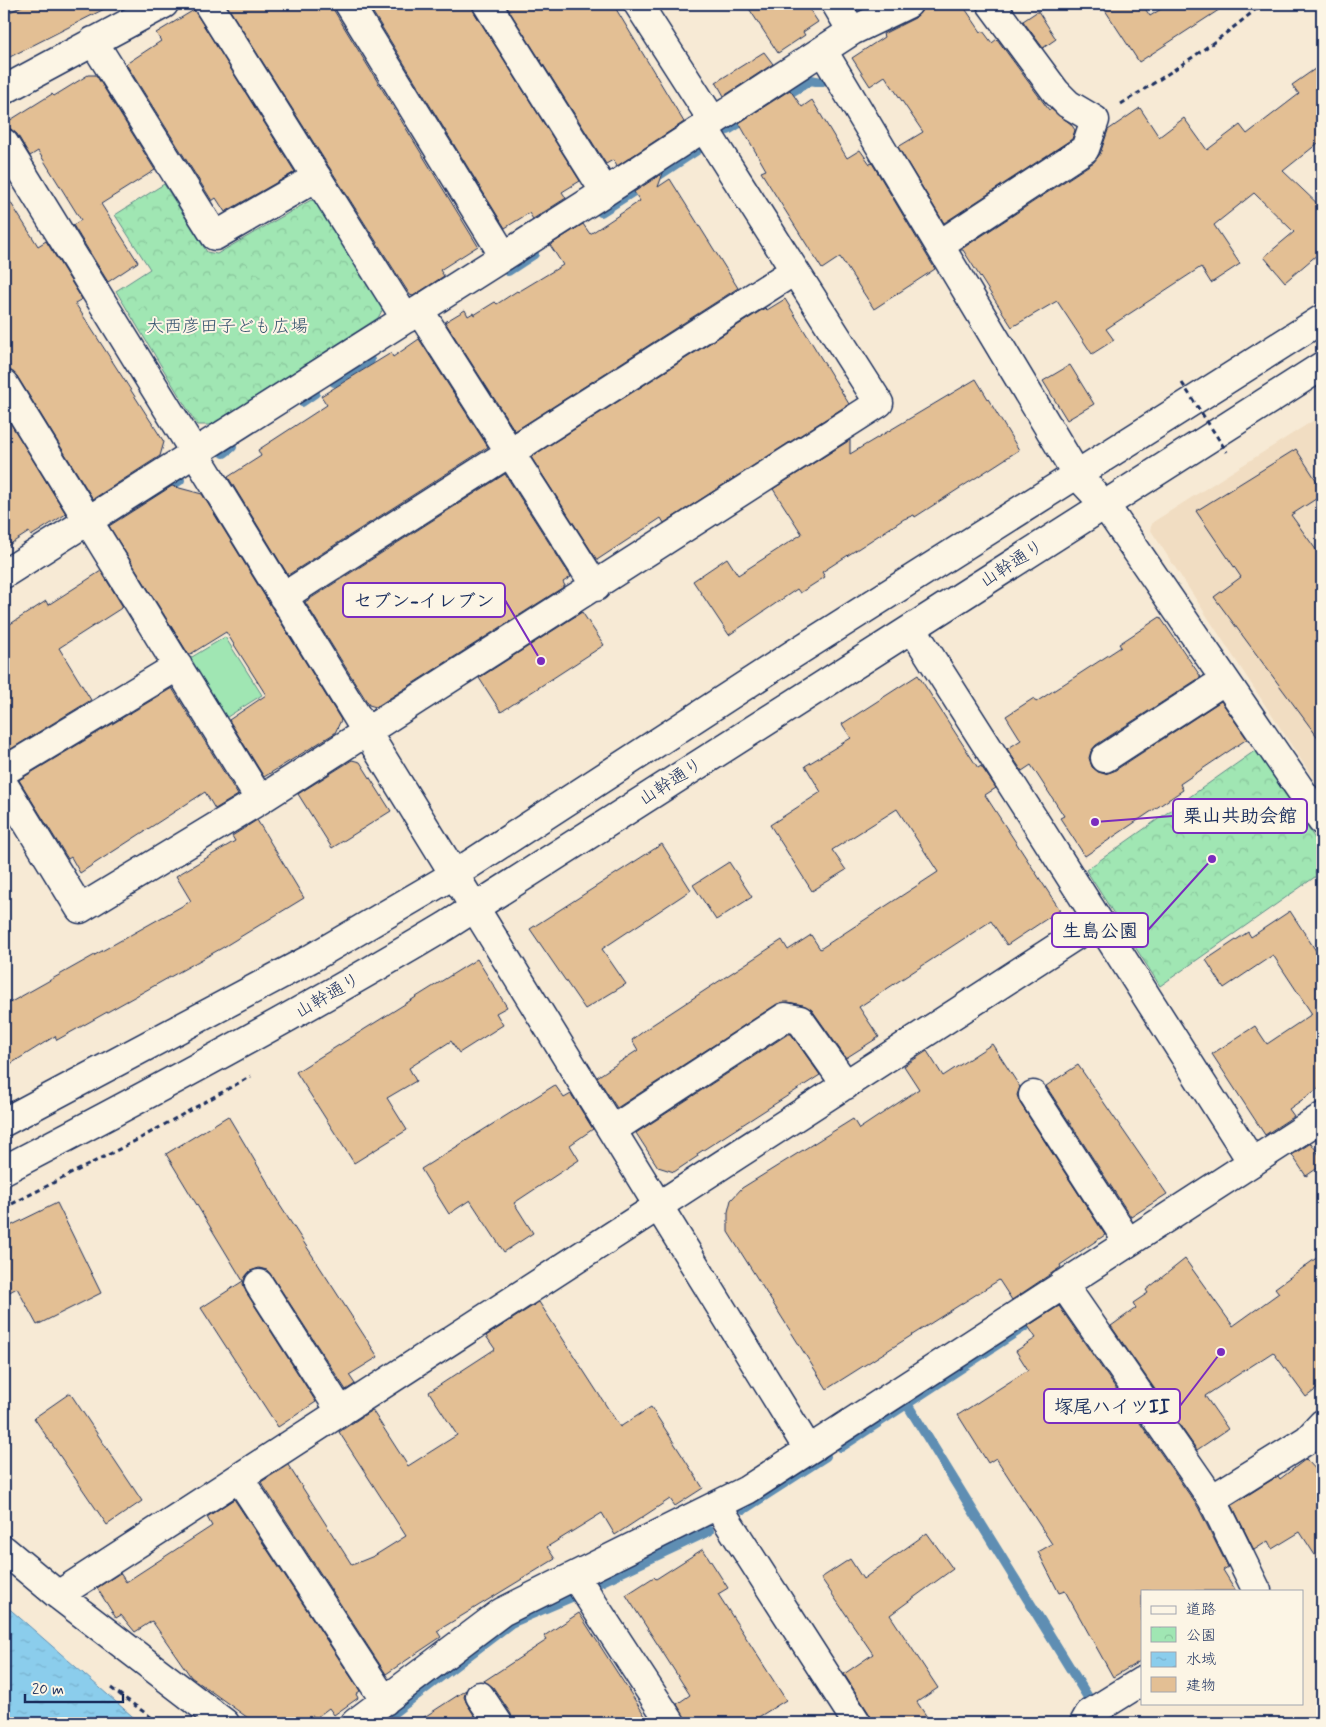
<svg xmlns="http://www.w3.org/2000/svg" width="1326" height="1727" viewBox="0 0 1326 1727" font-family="Mynerve,'Klee One',sans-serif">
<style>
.built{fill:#f1ddc2}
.green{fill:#a0e6b3;stroke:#5e8a88}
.park{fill:url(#park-crowns);stroke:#5e8a88}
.water{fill:url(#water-ripples);stroke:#5e8eb3}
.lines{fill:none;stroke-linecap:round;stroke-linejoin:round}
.stream{stroke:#5e8eb3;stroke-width:10}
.building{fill:#e3bf94;stroke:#1b2f5e}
.minor-casing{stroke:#1b2f5e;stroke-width:31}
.path{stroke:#1b2f5e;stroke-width:3;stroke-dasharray:5 4;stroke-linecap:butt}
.minor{stroke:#fcf5e5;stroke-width:28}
.path-bridge{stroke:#1b2f5e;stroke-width:3;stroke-dasharray:5 4;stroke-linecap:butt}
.labels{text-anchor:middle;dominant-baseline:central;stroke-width:4;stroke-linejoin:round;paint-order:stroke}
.park-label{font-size:18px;fill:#36546f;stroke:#fcf5e5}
.street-label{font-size:18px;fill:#1b2f5e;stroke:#fcf5e5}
.leader{fill:none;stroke:#7b2cbf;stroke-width:2}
.callout-dot{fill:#7b2cbf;stroke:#fcf5e5;stroke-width:2}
.callout{fill:#fcf5e5;stroke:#7b2cbf;stroke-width:2}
.callout-label{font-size:19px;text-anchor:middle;font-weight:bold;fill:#1b2f5e}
</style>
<defs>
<pattern id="park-crowns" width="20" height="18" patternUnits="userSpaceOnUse" patternTransform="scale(1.25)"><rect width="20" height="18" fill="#a0e6b3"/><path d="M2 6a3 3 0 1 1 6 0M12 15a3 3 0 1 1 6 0" fill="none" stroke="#89c69c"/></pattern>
<pattern id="water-ripples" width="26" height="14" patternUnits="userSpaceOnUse" patternTransform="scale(1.25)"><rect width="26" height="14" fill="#8bcdec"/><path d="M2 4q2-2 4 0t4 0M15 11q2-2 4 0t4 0" fill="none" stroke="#77b0cd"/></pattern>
</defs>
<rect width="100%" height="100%" fill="#f7ead5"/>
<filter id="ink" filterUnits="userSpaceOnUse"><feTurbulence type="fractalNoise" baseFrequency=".02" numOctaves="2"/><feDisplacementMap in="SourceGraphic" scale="10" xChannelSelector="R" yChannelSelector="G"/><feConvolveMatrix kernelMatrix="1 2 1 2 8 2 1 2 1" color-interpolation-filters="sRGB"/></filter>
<g filter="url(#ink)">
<!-- built -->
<path class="built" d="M 1322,415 L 1322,792 L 1150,529 L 1153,522 Z"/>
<!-- green -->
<path class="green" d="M 225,637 L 262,695 L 224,719 L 187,660 Z"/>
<!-- park -->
<path class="park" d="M 164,184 L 207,252 L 217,254 L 311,200 L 321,203 L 385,305 L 378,318 L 211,425 L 197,425 L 116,291 L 150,269 L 115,215 Z
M 1256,750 L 1322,849 L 1322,872 L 1160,986 L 1086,870 Z"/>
<!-- water -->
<path class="water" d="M 4,1604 L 140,1723 L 141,1723 L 4,1723 Z"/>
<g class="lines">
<!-- stream -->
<path class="stream" d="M 783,97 L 811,80 L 821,82
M 728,130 L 751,116
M 659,175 L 700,148
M 601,212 L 634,191
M 508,271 L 534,254
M 334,382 L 370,360
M 302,402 L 315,393
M 224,453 L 232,447
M 154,497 L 180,480
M 907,1404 L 1091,1702
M 841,1447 L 1071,1296
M 744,1509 L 826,1456
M 594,1585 L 709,1531
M 380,1723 L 511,1623 L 574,1596"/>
</g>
<!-- building -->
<path class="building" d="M 26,4 L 114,4 L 4,60 L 4,15 Z
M 226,4 L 330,4 L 478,246 L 440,270 L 444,276 L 413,296 L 410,295 Z
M 384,4 L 472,4 L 474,12 L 580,181 L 562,192 L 566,198 L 533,219 L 529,213 L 505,228 L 372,11 Z
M 505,4 L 613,4 L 684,122 L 617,166 L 613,160 L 606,164 Z
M 746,4 L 806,4 L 818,22 L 803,32 L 805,35 L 778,53 Z
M 923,4 L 962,4 L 981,32 L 983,31 L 992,43 L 997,39 L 1049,110 L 1051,109 L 1071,124 L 1075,130 L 1072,139 L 944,223 L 898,147 L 923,132 L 885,76 L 870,86 L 852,58 L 884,37 L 883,34 L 915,18 L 921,12 Z
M 1101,4 L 1142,4 L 1150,16 L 1169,4 L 1228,4 L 1139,62 Z
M 194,10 L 295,172 L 225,212 L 216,198 L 212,201 L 126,64 L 161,41 L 156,33 Z
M 1038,11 L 1056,39 L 1043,48 L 1023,21 Z
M 764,52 L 773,64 L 724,96 L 716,82 Z
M 1322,64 L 1322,140 L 1283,171 L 1322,208 L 1322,258 L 1318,254 L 1285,282 L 1264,257 L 1294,232 L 1254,193 L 1214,225 L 1240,264 L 1211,283 L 1201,267 L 1106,329 L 1114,340 L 1092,354 L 1057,301 L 1012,327 L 963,250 L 960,250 L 1094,162 L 1100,154 L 1108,130 L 1140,108 L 1159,137 L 1184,118 L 1207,150 L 1240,125 L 1247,134 L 1299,94 L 1292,85 Z
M 88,75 L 96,75 L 155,170 L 101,204 L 138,262 L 108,282 L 73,225 L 81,220 L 38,151 L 30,156 L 17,134 L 11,129 L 4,127 L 4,124 L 52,94 L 54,96 Z
M 790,90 L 802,107 L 812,100 L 847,158 L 860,150 L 870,164 L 872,163 L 935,269 L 874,309 L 840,257 L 822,269 L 761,172 L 766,170 L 739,123 Z
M 663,173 L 658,187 L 670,179 L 738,288 L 515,431 L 445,322 L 465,310 L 468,316 L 473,313 L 474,315 L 495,302 L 497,304 L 517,291 L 518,292 L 563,265 L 550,245 L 583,224 L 590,234 L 640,201 L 634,192 Z
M 4,192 L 38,246 L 46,241 L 82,299 L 75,303 L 164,442 L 160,456 L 93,499 L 17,376 L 8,369 L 4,362 Z
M 785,299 L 849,404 L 664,523 L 661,518 L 597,560 L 531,457 L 765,308 L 767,310 Z
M 419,339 L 488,447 L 288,575 L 228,477 L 261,456 L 258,450 L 327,405 L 321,396 L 391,353 L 393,357 Z
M 1070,365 L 1094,404 L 1067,420 L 1043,381 Z
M 976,379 L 1019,450 L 915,517 L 914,515 L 904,519 L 822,572 L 825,577 L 800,593 L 797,589 L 729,635 L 693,581 L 727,558 L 738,575 L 802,534 L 773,489 L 850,440 L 850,454 Z
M 4,413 L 66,514 L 31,536 L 29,532 L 4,548 Z
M 1296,449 L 1322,489 L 1322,495 L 1291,515 L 1322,558 L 1322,743 L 1214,597 L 1241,577 L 1196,511 Z
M 505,474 L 571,577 L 563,582 L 565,586 L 376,707 L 369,705 L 305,602 Z
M 172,486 L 202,494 L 341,720 L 335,733 L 264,777 L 229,720 L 266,695 L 226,632 L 189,655 L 109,526 Z
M 101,571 L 123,607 L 59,648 L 91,700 L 6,752 L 4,748 L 4,628 L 46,601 L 48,605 Z
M 582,612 L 604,645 L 501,712 L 479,678 Z
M 1160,617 L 1201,677 L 1096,745 L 1091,751 L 1089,758 L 1092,767 L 1098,772 L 1105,774 L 1114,771 L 1221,701 L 1247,739 L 1180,784 L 1183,790 L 1085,856 L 1060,818 L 1064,816 L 1031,765 L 1022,771 L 1007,749 L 1021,740 L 1006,716 L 1034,698 L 1036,702 L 1121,647 L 1119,644 Z
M 918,675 L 978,768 L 981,766 L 996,788 L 985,795 L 1060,910 L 1007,945 L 991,921 L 859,1007 L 879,1037 L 846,1058 L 812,1010 L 803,1005 L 788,1002 L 777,1004 L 617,1108 L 597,1077 L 638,1050 L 632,1040 L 652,1025 L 782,940 L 788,950 L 811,935 L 820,949 L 938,872 L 897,809 L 832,850 L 846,870 L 812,891 L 770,825 L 821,792 L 805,766 L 851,738 L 842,724 Z
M 172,688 L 238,795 L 215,809 L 205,792 L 80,873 L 71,857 L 68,859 L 19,780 Z
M 352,760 L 360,762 L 391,811 L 332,848 L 298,794 Z
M 257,820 L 304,898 L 222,948 L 57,1040 L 55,1036 L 4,1068 L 4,1006 L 191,901 L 176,876 L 235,841 L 232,836 Z
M 662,844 L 691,890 L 602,949 L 626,984 L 585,1009 L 530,929 Z
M 729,862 L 752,897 L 716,920 L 693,885 Z
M 1290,911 L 1322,960 L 1322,1086 L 1289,1109 L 1294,1116 L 1265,1135 L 1212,1054 L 1255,1026 L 1267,1044 L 1312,1014 L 1273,955 L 1224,988 L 1206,960 L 1248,932 L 1251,937 Z
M 477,959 L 507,1007 L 496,1013 L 503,1025 L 459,1053 L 451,1041 L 409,1068 L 416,1081 L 387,1098 L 407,1130 L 354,1163 L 296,1072 Z
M 788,1034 L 791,1034 L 820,1075 L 697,1154 L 698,1156 L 674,1172 L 658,1167 L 636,1133 Z
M 992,1044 L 1020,1087 L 1017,1095 L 1020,1103 L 1105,1235 L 1060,1265 L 1061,1267 L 1012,1300 L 999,1280 L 827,1389 L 728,1232 L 728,1212 L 731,1200 L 742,1188 L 853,1119 L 859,1129 L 919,1089 L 904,1066 L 927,1051 L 943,1076 Z
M 1078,1065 L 1167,1194 L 1131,1217 L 1046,1086 Z
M 555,1085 L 564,1098 L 571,1094 L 593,1129 L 570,1145 L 579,1160 L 514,1203 L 533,1233 L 504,1252 L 470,1200 L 449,1214 L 421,1169 Z
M 228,1116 L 280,1203 L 279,1204 L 378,1357 L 349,1375 L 355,1384 L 346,1390 L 272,1276 L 267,1270 L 259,1268 L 250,1271 L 245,1277 L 243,1284 L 246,1292 L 316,1402 L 278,1427 L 201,1308 L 243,1281 L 166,1154 Z
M 1311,1143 L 1322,1159 L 1322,1165 L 1306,1176 L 1292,1155 Z
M 57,1203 L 101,1293 L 37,1325 L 17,1288 L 4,1295 L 4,1229 Z
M 1322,1254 L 1322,1385 L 1306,1397 L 1273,1352 L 1205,1396 L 1228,1429 L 1197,1450 L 1111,1326 L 1136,1308 L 1133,1303 L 1148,1293 L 1146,1290 L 1185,1259 L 1233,1326 L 1279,1293 L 1275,1288 Z
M 539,1302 L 620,1427 L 651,1407 L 703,1488 L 675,1506 L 670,1499 L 615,1535 L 602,1513 L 547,1547 L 555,1559 L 437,1631 L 441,1637 L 386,1674 L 261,1482 L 288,1465 L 352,1565 L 374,1556 L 406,1536 L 339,1432 L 372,1410 L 408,1466 L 457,1435 L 429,1392 L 495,1349 L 486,1336 Z
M 1059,1306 L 1198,1507 L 1228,1567 L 1223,1570 L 1236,1591 L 1142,1591 L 1142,1660 L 1113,1677 L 1065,1591 L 1059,1593 L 1038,1552 L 1052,1544 L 996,1458 L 988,1463 L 958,1415 L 1028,1370 L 1016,1351 L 1036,1338 L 1028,1326 Z
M 70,1393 L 142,1501 L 107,1525 L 34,1418 Z
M 1306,1459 L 1322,1476 L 1322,1566 L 1300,1532 L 1272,1549 L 1268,1541 L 1254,1550 L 1232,1505 L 1278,1476 L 1280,1479 Z
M 234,1499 L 360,1691 L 356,1694 L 358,1698 L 334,1715 L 329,1708 L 317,1717 L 312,1716 L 307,1723 L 255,1723 L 191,1677 L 152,1621 L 135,1632 L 121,1615 L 116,1618 L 97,1588 L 120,1573 L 126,1582 L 212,1526 L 207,1517 Z
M 927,1533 L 953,1569 L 890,1615 L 938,1688 L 917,1702 L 931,1723 L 872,1723 L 870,1715 L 844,1674 L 873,1654 L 821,1578 L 850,1559 L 863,1579 Z
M 703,1549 L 728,1588 L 718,1594 L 786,1700 L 749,1723 L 686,1723 L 677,1704 L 690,1695 L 626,1595 L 654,1577 L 656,1579 Z
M 579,1613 L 649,1722 L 651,1721 L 652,1723 L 513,1723 L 511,1714 L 493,1687 L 484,1681 L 547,1640 L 544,1636 Z
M 466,1690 L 464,1697 L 467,1704 L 479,1723 L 415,1723 Z"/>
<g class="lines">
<!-- minor casing -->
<g class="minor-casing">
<path id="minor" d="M 208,4 L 406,319
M 349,4 L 504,256
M 487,4 L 605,192
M 638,4 L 713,121
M 836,4 L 852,31
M 93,41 L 215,236 L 317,177
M 823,51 L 1077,475 L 1105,505 L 1322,821
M 4,90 L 164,4
M 4,143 L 808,1449
M 939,245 L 1085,149 L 1095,120 L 1068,104 L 1056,92 L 991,4
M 419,310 L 596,587
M 4,384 L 260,800
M 4,574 L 605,192 L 852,31 L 908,4
M 283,597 L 794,271
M 912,628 L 1252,1162
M 1105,758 L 1225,680
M 4,771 L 178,666
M 4,785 L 80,909 L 260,800 L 879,403 L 704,128
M 1033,1095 L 1128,1242
M 4,1122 L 310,959 L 455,874 L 792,655 L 1322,319
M 612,1130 L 785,1017 L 800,1020 L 846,1085
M 4,1170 C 154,1092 301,1013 446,926 L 1322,366
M 259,1284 L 341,1412
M 1063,1284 L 1212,1499 L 1257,1591
M 239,1478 L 385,1701
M 1212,1499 L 1307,1440 L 1322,1424
M 717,1505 L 857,1723
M 4,1550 L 58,1595 L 225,1723
M 575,1576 L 671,1723
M 58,1595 L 1098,921
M 480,1696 L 498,1723
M 355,1723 L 502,1612 L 747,1490 L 1322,1117
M 1084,1723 L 1089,1714 L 1142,1681"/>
</g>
<!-- path -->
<path class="path" d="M 1121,104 C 1170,73 1218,42 1262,4
M 4,1208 L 137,1140 L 251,1076
M 111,1688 L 159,1723"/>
<!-- minor -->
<use href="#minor" class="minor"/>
<!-- path-bridge -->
<path class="path-bridge" d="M 1182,383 L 1227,452"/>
</g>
</g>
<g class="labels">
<!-- park labels -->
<g class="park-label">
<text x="227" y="327">大西彦田子ども広場</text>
</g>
<!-- street labels -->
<g class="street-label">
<text transform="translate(1012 564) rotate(-33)">山幹通り</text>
<text transform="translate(671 782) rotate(-33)">山幹通り</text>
<text transform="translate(328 996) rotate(-30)">山幹通り</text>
</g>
</g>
<!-- callouts -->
<path class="leader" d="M541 661L505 600M1095 822L1173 816M1212 859L1148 930M1221 1352L1180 1406"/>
<g class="callout-dot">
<circle cx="541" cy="661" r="5"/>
<circle cx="1095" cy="822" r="5"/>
<circle cx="1212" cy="859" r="5"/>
<circle cx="1221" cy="1352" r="5"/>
</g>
<g class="callout">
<rect x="343" y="583" width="162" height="34" rx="5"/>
<rect x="1173" y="799" width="134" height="34" rx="5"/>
<rect x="1052" y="913" width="96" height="34" rx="5"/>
<rect x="1044" y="1389" width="136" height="34" rx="5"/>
</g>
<g class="callout-label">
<text x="424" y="607">セブン-イレブン</text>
<text x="1240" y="822">栗山共助会館</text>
<text x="1100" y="937">生島公園</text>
<text x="1112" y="1413">塚尾ハイツII</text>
</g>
<!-- margin -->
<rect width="1326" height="1727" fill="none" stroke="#fcf5e5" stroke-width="20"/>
<rect x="10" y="10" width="1306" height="1707" fill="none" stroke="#1b2f5e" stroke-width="2" filter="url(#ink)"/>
<!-- legend -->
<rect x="1141" y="1590" width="162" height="115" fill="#fcf5e5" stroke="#a2a6af"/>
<rect x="1151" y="1606" width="25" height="8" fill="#fcf5e5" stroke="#a2a6af"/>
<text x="1186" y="1614" font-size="15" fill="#1b2f5e">道路</text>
<rect x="1151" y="1627" width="25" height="15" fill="url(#park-crowns)" stroke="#a2a6af"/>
<text x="1186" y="1640" font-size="15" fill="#1b2f5e">公園</text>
<rect x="1151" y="1652" width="25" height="15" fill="url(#water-ripples)" stroke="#a2a6af"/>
<text x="1186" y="1664" font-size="15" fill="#1b2f5e">水域</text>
<rect x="1151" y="1677" width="25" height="15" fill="#e3bf94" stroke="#a2a6af"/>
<text x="1186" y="1690" font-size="15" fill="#1b2f5e">建物</text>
<!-- scale -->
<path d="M25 1694v8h98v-8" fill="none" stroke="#1b2f5e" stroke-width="2.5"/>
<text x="32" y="1694" font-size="15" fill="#1b2f5e" stroke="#fcf5e5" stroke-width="4" paint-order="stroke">20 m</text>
</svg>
